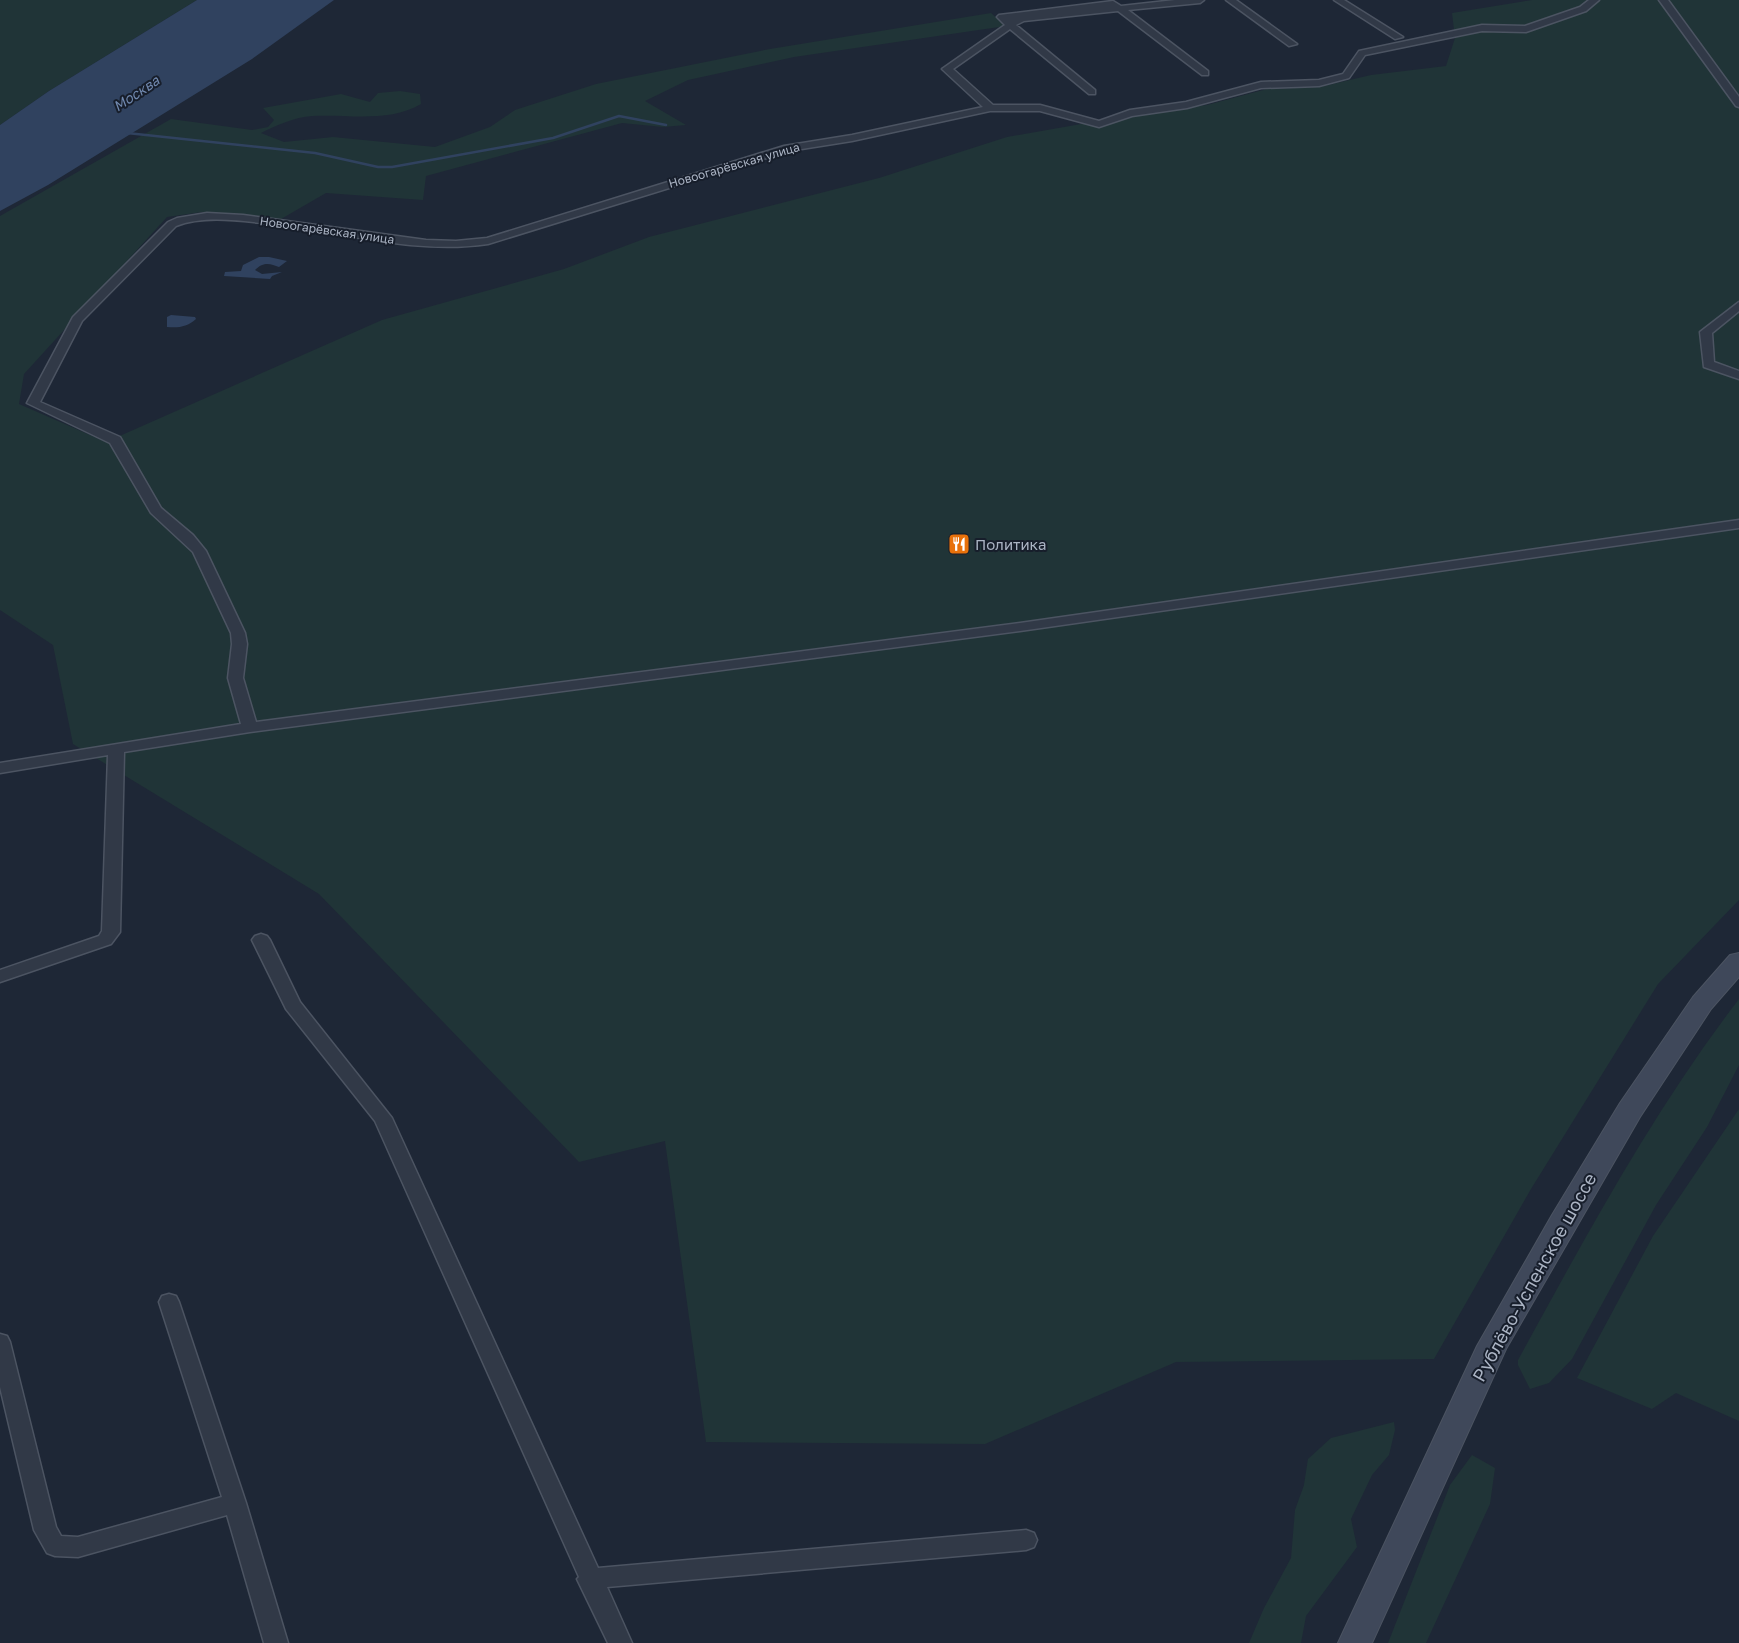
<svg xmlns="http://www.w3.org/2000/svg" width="1739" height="1643" viewBox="0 0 1739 1643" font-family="'Golos Text',sans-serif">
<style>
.green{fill:#203437}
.water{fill:#30425f}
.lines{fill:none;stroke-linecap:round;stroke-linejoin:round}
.stream{stroke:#30425f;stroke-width:2.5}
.street-casing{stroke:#4c5462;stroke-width:3}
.secondary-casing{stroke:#4c5462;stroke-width:2}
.street{fill:#313947;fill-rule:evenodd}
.secondary{fill:#3f485a;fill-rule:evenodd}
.labels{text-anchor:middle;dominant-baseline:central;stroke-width:4;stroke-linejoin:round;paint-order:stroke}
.far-street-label{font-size:12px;fill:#abb4c4;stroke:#171e2b}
.far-water-label{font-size:14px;font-style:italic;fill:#7189af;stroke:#171e2b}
.poi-label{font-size:15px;fill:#abb4c4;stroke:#171e2b;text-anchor:start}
.near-street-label{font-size:18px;fill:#abb4c4;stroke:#171e2b}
</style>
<rect width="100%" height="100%" fill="#1e2736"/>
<!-- green -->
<path class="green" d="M 0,0 L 197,0 L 49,91 L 0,125 Z
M 1532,0 L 1739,0 L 1739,900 L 1658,984 L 1531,1189 L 1434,1359 L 1176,1362 L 985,1444 L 706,1442 L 665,1141 L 579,1162 L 319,894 L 73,744 L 53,645 L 0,610 L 0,216 L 171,119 L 252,130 L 268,127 L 274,120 L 263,108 L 341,94 L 370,102 L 378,93 L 400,91 L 420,94 L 421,104 C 389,123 348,114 312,116 C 295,117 275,126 261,133 L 284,142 L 333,137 L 435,147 L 490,127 L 515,110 L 596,84 L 770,49 L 991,13 L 1006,26 L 794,57 L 688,80 L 645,101 L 686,125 L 663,127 L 622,123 L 426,176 L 423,200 L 326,193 L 281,219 L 202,212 L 167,217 L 24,374 L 19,404 L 106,442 L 382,320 L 564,269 L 649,237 L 879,178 L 1007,137 L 1138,114 L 1207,105 L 1267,89 L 1320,87 L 1371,75 L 1446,66 L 1455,38 L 1452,13 Z
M 1739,999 L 1739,1065 L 1707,1127 L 1656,1205 L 1572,1359 L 1549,1383 L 1530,1389 L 1518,1365 L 1518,1360 C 1586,1236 1653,1111 1739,999 Z
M 1739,1109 L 1739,1421 L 1676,1393 L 1652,1409 L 1577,1378 L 1653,1236 Z
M 1394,1422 L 1395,1430 L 1389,1455 L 1372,1475 L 1351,1519 L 1357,1547 L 1306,1616 L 1301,1643 L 1249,1643 L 1264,1608 L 1291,1558 L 1295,1510 L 1304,1485 L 1308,1459 L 1331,1438 Z
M 1472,1455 L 1495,1468 L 1490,1504 L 1426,1643 L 1388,1643 L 1450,1485 Z"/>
<!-- water -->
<path class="water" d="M 197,0 L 334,0 L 252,59 L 48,185 L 0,211 L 0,125 L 49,91 Z
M 259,257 L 269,257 L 287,261 L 279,267 C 271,264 264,261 255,270 L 262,274 L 282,272 L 272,276 L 270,279 L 224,276 L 225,272 L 241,271 L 243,265 Z
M 171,315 L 195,317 L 196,319 C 187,327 179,328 167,327 L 167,317 Z"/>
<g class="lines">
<!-- stream -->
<path class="stream" d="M 127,133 L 315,153 L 378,167 L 392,167 L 553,138 L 619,116 L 666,125"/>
<!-- street casing -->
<g class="street-casing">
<path id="street" d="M 1175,0 L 1204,0 L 1200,3 L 1128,10 L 1208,71 L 1208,75 L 1202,75 L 1118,11 L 1024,21 L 1016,25 L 1095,90 L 1095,94 L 1089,94 L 1010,29 L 953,69 L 993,105 L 1040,105 L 1099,121 L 1130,110 L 1186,102 L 1261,82 L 1319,80 L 1343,74 L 1359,51 L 1482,25 L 1525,26 L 1580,7 L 1589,0 L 1599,0 L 1586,11 L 1526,32 L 1482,31 L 1365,55 L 1349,78 L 1319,86 L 1261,88 L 1187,108 L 1132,116 L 1099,127 L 1040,111 L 990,111 L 852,141 L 789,151 L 488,244 C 413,255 337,231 262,223 C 234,220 203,216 176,226 L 82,321 L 40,402 L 120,437 L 161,508 L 193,535 L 206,551 L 245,633 L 247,644 L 243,678 L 256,722 L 1020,623 L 1739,520 L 1739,528 L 1020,631 L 250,732 L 124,752 L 120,932 L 111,944 L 0,982 L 0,970 L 99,936 L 102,931 L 108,755 L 0,773 L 0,763 L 241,724 L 228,678 L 232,644 L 231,633 L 193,552 L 151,513 L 110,443 L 27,403 L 73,317 L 168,222 L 177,218 L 207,213 L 243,215 L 426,240 L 456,241 L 487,238 L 784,146 L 852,135 L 983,107 L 942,69 L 1005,25 L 997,17 L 999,15 L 1113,1 L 1121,6 Z
M 1226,0 L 1236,0 L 1297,44 L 1289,46 Z
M 1334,0 L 1344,0 L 1403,37 L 1395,39 Z
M 1659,0 L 1668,0 L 1739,97 L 1739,107 L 1736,106 Z
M 1739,302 L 1739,311 L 1712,333 L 1714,362 L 1739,371 L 1739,379 L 1704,367 L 1700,332 Z
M 261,934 L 267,936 L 270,940 L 300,1002 L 392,1118 L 598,1568 L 1026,1530 L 1034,1533 L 1037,1540 L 1034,1547 L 1026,1550 L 607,1587 L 632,1643 L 608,1643 L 577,1579 L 579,1577 L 375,1121 L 286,1009 L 252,940 L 255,936 Z
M 169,1294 L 176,1296 L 179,1302 L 246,1503 L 288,1643 L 264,1643 L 227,1515 L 78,1557 L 55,1556 L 47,1553 L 34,1530 L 0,1387 L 0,1334 L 7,1336 L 10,1342 L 56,1527 L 61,1536 L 78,1537 L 222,1497 L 159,1302 L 162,1296 Z"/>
</g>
<!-- secondary casing -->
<g class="secondary-casing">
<path id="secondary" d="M 1739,953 L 1739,977 L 1711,1009 L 1640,1117 L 1506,1349 L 1372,1643 L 1338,1643 L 1477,1346 L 1552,1215 L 1620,1103 L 1693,997 L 1730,955 Z"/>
</g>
<!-- street -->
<use href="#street" class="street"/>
<!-- secondary -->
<use href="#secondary" class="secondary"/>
</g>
<!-- icons -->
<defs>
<g id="restaurant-square" transform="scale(1.125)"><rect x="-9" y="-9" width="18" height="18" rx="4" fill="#e8710a" stroke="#171e2b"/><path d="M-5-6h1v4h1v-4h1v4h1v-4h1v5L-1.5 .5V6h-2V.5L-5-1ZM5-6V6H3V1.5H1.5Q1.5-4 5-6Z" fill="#fff"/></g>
</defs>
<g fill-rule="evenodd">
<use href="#restaurant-square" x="959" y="544"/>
</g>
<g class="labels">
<!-- far-street labels -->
<g class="far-street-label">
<text transform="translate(734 165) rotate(-16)">Новоогарёвская улица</text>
<text transform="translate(327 230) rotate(8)">Новоогарёвская улица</text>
</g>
<!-- far-water labels -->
<g class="far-water-label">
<text transform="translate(136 93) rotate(-34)">Москва</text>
</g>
<!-- poi labels -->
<g class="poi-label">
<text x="975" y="544">Политика</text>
</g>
<!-- near-street labels -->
<g class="near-street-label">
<text transform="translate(1534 1277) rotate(-61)">Рублёво-Успенское шоссе</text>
</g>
</g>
</svg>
